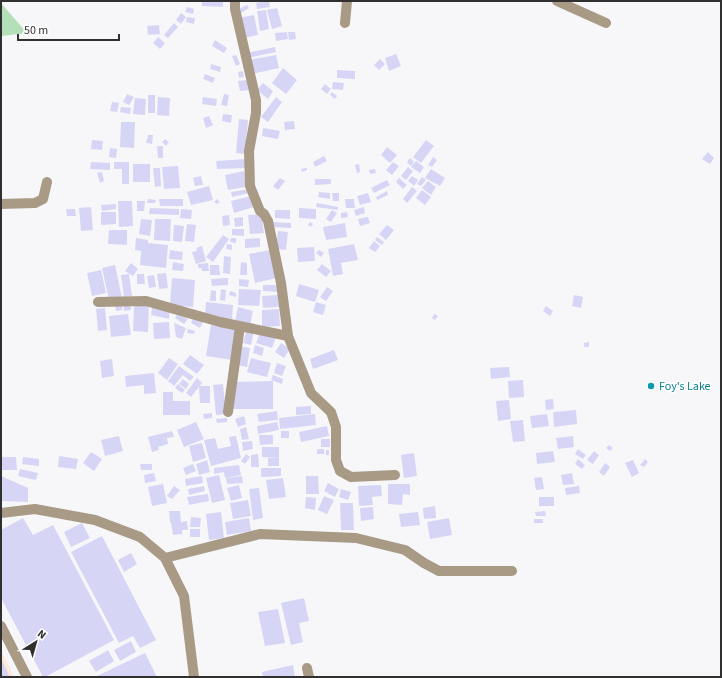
<svg xmlns="http://www.w3.org/2000/svg" width="722" height="678" viewBox="0 0 722 678" font-family="'Source Sans 3',sans-serif">
<style>
.industrial{fill:#fee9db}
.green{fill:#b3e0b8}
.building{fill:#d7d5f6}
.lines{fill:none;stroke-linecap:round;stroke-linejoin:round}
.minor{stroke:#a89a85;stroke-width:10}
.culture-dot{fill:#0f9aa8;stroke:#fff;stroke-width:1.5}
.labels{text-anchor:middle;dominant-baseline:central;stroke-width:3;stroke-linejoin:round;paint-order:stroke}
.culture-label{font-size:12px;fill:#0d838f;stroke:#fff;text-anchor:start}
</style>
<rect width="100%" height="100%" fill="#f7f7f9"/>
<!-- industrial -->
<path class="industrial" d="M 1,651 L 14,677 L 1,677 Z"/>
<!-- green -->
<path class="green" d="M 1,3 L 27,33 L 1,36 Z"/>
<!-- building -->
<path class="building" d="M 202,1 L 223,1 L 223,7 L 202,6 Z
M 266,1 L 269,1 L 270,7 L 257,9 L 256,3 Z
M 247,5 L 249,8 L 241,13 L 239,9 Z
M 187,7 L 194,9 L 193,14 L 185,12 Z
M 277,8 L 282,26 L 272,29 L 267,10 Z
M 266,10 L 269,29 L 260,31 L 257,11 Z
M 181,13 L 186,17 L 181,24 L 176,20 Z
M 254,15 L 258,35 L 243,38 L 238,18 Z
M 187,17 L 195,18 L 194,24 L 186,22 Z
M 174,23 L 178,27 L 168,38 L 164,35 Z
M 159,25 L 160,34 L 148,35 L 147,26 Z
M 287,32 L 288,39 L 276,41 L 275,33 Z
M 288,32 L 295,32 L 296,39 L 289,40 Z
M 158,37 L 165,43 L 160,49 L 153,43 Z
M 215,40 L 227,48 L 224,53 L 212,46 Z
M 275,47 L 276,52 L 247,58 L 247,53 Z
M 396,54 L 401,66 L 389,71 L 385,58 Z
M 236,55 L 240,64 L 236,66 L 232,56 Z
M 276,55 L 279,68 L 252,74 L 249,60 Z
M 380,59 L 385,64 L 379,70 L 374,65 Z
M 211,64 L 221,67 L 220,72 L 210,69 Z
M 283,68 L 297,80 L 286,94 L 272,83 Z
M 337,70 L 355,71 L 355,79 L 337,78 Z
M 243,71 L 244,77 L 239,78 L 238,72 Z
M 205,74 L 215,78 L 213,83 L 203,79 Z
M 247,80 L 249,90 L 240,91 L 238,81 Z
M 333,82 L 344,83 L 343,90 L 332,89 Z
M 263,83 L 273,91 L 268,99 L 257,90 Z
M 325,84 L 331,89 L 327,94 L 321,89 Z
M 332,92 L 337,96 L 335,99 L 330,95 Z
M 127,94 L 134,97 L 129,105 L 123,102 Z
M 224,94 L 229,95 L 227,106 L 221,105 Z
M 148,95 L 155,95 L 155,113 L 148,113 Z
M 158,97 L 170,98 L 169,116 L 157,115 Z
M 203,97 L 217,99 L 216,106 L 202,104 Z
M 276,97 L 282,102 L 268,122 L 261,117 Z
M 135,98 L 146,99 L 145,115 L 133,114 Z
M 112,102 L 119,103 L 117,112 L 110,111 Z
M 121,107 L 131,108 L 130,114 L 120,112 Z
M 223,114 L 232,115 L 231,123 L 222,121 Z
M 209,116 L 213,125 L 206,128 L 203,118 Z
M 239,119 L 248,120 L 245,154 L 236,153 Z
M 294,121 L 295,129 L 285,130 L 284,122 Z
M 121,122 L 135,122 L 134,148 L 120,147 Z
M 263,128 L 280,131 L 278,139 L 262,136 Z
M 148,135 L 153,135 L 152,144 L 146,143 Z
M 165,139 L 169,142 L 166,146 L 162,142 Z
M 92,140 L 103,141 L 102,150 L 91,149 Z
M 426,140 L 434,146 L 421,163 L 413,157 Z
M 157,146 L 163,146 L 163,158 L 158,158 Z
M 387,147 L 397,155 L 390,163 L 381,155 Z
M 110,148 L 117,149 L 116,158 L 109,157 Z
M 708,152 L 714,158 L 710,164 L 702,159 Z
M 324,156 L 327,161 L 315,167 L 313,162 Z
M 433,157 L 437,160 L 432,167 L 428,165 Z
M 410,158 L 414,162 L 411,166 L 407,162 Z
M 247,159 L 247,168 L 217,169 L 216,161 Z
M 416,161 L 424,167 L 420,173 L 411,167 Z
M 91,162 L 110,163 L 110,170 L 90,169 Z
M 114,162 L 129,162 L 129,184 L 122,184 L 122,169 L 114,169 Z
M 393,162 L 399,166 L 392,175 L 386,170 Z
M 133,164 L 150,164 L 150,182 L 133,182 Z
M 359,164 L 360,172 L 357,173 L 355,165 Z
M 178,166 L 180,188 L 164,189 L 162,167 Z
M 408,167 L 413,171 L 406,180 L 401,176 Z
M 153,168 L 160,168 L 161,186 L 155,187 Z
M 307,168 L 307,170 L 302,172 L 301,169 Z
M 375,169 L 376,173 L 370,174 L 369,170 Z
M 431,169 L 445,178 L 440,186 L 425,178 Z
M 244,171 L 246,187 L 228,190 L 225,175 Z
M 102,172 L 104,181 L 100,183 L 97,173 Z
M 201,176 L 203,185 L 195,186 L 193,178 Z
M 412,176 L 418,180 L 414,186 L 408,181 Z
M 422,177 L 426,180 L 421,186 L 417,184 Z
M 280,178 L 285,181 L 278,190 L 273,186 Z
M 399,178 L 407,185 L 403,189 L 396,182 Z
M 315,179 L 331,179 L 331,184 L 315,185 Z
M 387,180 L 390,185 L 374,193 L 371,188 Z
M 428,181 L 436,187 L 431,195 L 422,188 Z
M 209,186 L 213,200 L 191,205 L 187,192 Z
M 412,187 L 417,191 L 407,203 L 403,199 Z
M 249,189 L 249,193 L 232,197 L 231,192 Z
M 422,190 L 431,197 L 425,205 L 416,198 Z
M 387,191 L 388,195 L 377,200 L 376,197 Z
M 319,192 L 330,193 L 330,199 L 318,197 Z
M 332,193 L 339,193 L 339,201 L 333,201 Z
M 368,193 L 371,202 L 360,205 L 357,196 Z
M 251,196 L 254,207 L 234,213 L 231,201 Z
M 148,199 L 156,200 L 155,203 L 147,203 Z
M 159,199 L 183,199 L 183,206 L 160,206 Z
M 217,199 L 220,202 L 217,204 L 214,202 Z
M 345,199 L 354,199 L 355,208 L 346,208 Z
M 118,201 L 132,201 L 133,226 L 119,227 Z
M 137,201 L 145,201 L 144,211 L 137,211 Z
M 317,203 L 338,207 L 338,210 L 316,207 Z
M 116,204 L 116,209 L 102,211 L 101,205 Z
M 91,207 L 93,230 L 81,231 L 79,208 Z
M 364,207 L 365,213 L 356,216 L 354,210 Z
M 150,208 L 179,209 L 179,215 L 149,214 Z
M 299,208 L 316,209 L 316,219 L 299,218 Z
M 66,209 L 75,209 L 76,216 L 67,216 Z
M 181,209 L 192,210 L 191,219 L 180,218 Z
M 275,210 L 290,210 L 290,219 L 275,218 Z
M 332,210 L 337,213 L 331,222 L 326,219 Z
M 101,212 L 116,212 L 116,224 L 101,225 Z
M 347,212 L 348,217 L 341,218 L 341,213 Z
M 261,214 L 264,233 L 250,234 L 248,215 Z
M 229,215 L 230,225 L 223,226 L 222,216 Z
M 243,217 L 243,226 L 235,227 L 234,218 Z
M 368,217 L 370,223 L 360,226 L 358,219 Z
M 141,219 L 152,220 L 150,236 L 139,234 Z
M 155,219 L 171,219 L 170,241 L 154,240 Z
M 273,222 L 291,223 L 291,228 L 273,227 Z
M 310,222 L 313,224 L 311,227 L 308,225 Z
M 345,223 L 347,237 L 326,240 L 323,227 Z
M 187,224 L 196,225 L 194,242 L 185,241 Z
M 174,225 L 184,226 L 182,242 L 173,241 Z
M 387,225 L 394,230 L 386,240 L 379,234 Z
M 232,229 L 244,229 L 244,236 L 232,235 Z
M 109,230 L 127,230 L 127,245 L 108,244 Z
M 278,231 L 288,232 L 286,250 L 276,249 Z
M 223,235 L 229,239 L 213,262 L 206,257 Z
M 377,237 L 384,242 L 382,245 L 375,240 Z
M 136,238 L 148,240 L 148,243 L 168,245 L 166,268 L 140,265 L 141,251 L 135,250 Z
M 231,238 L 236,238 L 236,243 L 230,242 Z
M 260,238 L 260,247 L 245,248 L 245,239 Z
M 374,241 L 380,246 L 375,252 L 369,248 Z
M 227,244 L 232,245 L 232,250 L 226,249 Z
M 354,244 L 358,260 L 341,263 L 343,274 L 333,276 L 328,249 Z
M 202,246 L 206,261 L 196,264 L 192,252 L 197,251 L 196,248 Z
M 314,247 L 315,261 L 298,262 L 297,248 Z
M 170,250 L 183,252 L 182,260 L 169,259 Z
M 270,250 L 276,278 L 255,283 L 249,254 Z
M 319,250 L 324,253 L 321,257 L 316,253 Z
M 224,256 L 231,257 L 230,274 L 223,273 Z
M 173,262 L 184,264 L 183,271 L 172,270 Z
M 241,262 L 247,263 L 247,275 L 240,275 Z
M 131,263 L 138,269 L 133,276 L 125,271 Z
M 208,263 L 209,271 L 202,271 L 201,268 L 198,268 L 198,264 Z
M 322,264 L 331,271 L 326,277 L 317,270 Z
M 115,265 L 122,298 L 109,300 L 102,268 Z
M 210,265 L 219,265 L 220,275 L 210,275 Z
M 101,270 L 106,293 L 92,296 L 87,273 Z
M 166,273 L 168,288 L 159,289 L 157,274 Z
M 129,274 L 132,296 L 124,297 L 121,275 Z
M 137,274 L 144,274 L 145,284 L 137,284 Z
M 154,275 L 156,287 L 149,288 L 147,276 Z
M 172,278 L 195,280 L 193,307 L 170,305 Z
M 228,278 L 228,285 L 212,286 L 211,279 Z
M 239,279 L 249,280 L 248,287 L 239,286 Z
M 299,284 L 319,290 L 315,302 L 296,296 Z
M 263,285 L 278,285 L 278,292 L 263,291 Z
M 327,287 L 333,291 L 326,301 L 320,297 Z
M 221,289 L 226,290 L 225,301 L 220,300 Z
M 239,289 L 261,290 L 259,306 L 238,305 Z
M 211,290 L 216,291 L 216,301 L 210,301 Z
M 230,291 L 236,293 L 236,297 L 229,295 Z
M 278,295 L 279,307 L 263,308 L 262,296 Z
M 574,295 L 583,297 L 581,308 L 572,306 Z
M 130,302 L 131,310 L 124,311 L 123,303 Z
M 206,302 L 233,305 L 232,320 L 205,317 Z
M 316,302 L 326,305 L 323,315 L 313,312 Z
M 115,304 L 122,304 L 122,310 L 116,311 Z
M 134,305 L 149,305 L 148,332 L 133,331 Z
M 546,306 L 553,311 L 550,316 L 543,311 Z
M 152,307 L 170,310 L 169,319 L 151,315 Z
M 238,307 L 253,311 L 250,325 L 235,321 Z
M 105,308 L 107,330 L 98,331 L 96,309 Z
M 279,309 L 280,326 L 262,327 L 262,310 Z
M 178,313 L 188,319 L 184,324 L 175,318 Z
M 128,314 L 131,335 L 111,337 L 109,316 Z
M 434,314 L 438,316 L 435,320 L 432,318 Z
M 194,316 L 203,322 L 200,328 L 191,323 Z
M 169,322 L 170,338 L 154,339 L 153,323 Z
M 174,323 L 186,328 L 182,339 L 176,337 Z
M 211,325 L 237,330 L 232,360 L 206,356 Z
M 188,329 L 195,331 L 194,334 L 187,333 Z
M 247,329 L 254,331 L 251,345 L 243,343 Z
M 260,332 L 276,337 L 272,348 L 256,343 Z
M 589,342 L 589,347 L 584,347 L 584,343 Z
M 281,343 L 290,349 L 284,358 L 275,352 Z
M 255,345 L 264,348 L 262,356 L 253,353 Z
M 239,346 L 250,348 L 247,367 L 236,365 Z
M 334,350 L 338,360 L 313,369 L 310,359 Z
M 190,355 L 204,365 L 197,374 L 183,364 Z
M 169,358 L 178,364 L 167,380 L 158,373 Z
M 251,358 L 271,363 L 267,377 L 247,372 Z
M 112,359 L 114,376 L 102,378 L 100,361 Z
M 277,363 L 286,366 L 282,376 L 274,373 Z
M 179,366 L 194,377 L 190,381 L 183,375 L 174,386 L 168,381 Z
M 509,367 L 510,377 L 491,379 L 490,368 Z
M 154,373 L 156,393 L 144,394 L 144,385 L 126,387 L 125,376 Z
M 273,375 L 283,379 L 282,384 L 271,380 Z
M 197,378 L 202,383 L 191,397 L 186,393 Z
M 183,379 L 189,384 L 186,389 L 179,384 Z
M 523,380 L 524,397 L 509,398 L 508,381 Z
M 273,381 L 273,409 L 231,409 L 231,382 Z
M 178,384 L 185,390 L 182,393 L 175,388 Z
M 223,384 L 226,414 L 216,415 L 213,385 Z
M 199,386 L 210,386 L 210,403 L 200,403 Z
M 163,392 L 173,392 L 173,401 L 190,401 L 190,415 L 163,415 Z
M 553,399 L 554,409 L 546,410 L 545,400 Z
M 509,400 L 511,419 L 498,421 L 496,401 Z
M 311,406 L 311,414 L 296,415 L 296,407 Z
M 576,410 L 577,424 L 554,427 L 553,412 Z
M 277,411 L 278,420 L 259,422 L 257,414 Z
M 212,413 L 212,418 L 204,419 L 203,414 Z
M 315,414 L 316,425 L 280,429 L 279,418 Z
M 547,414 L 549,426 L 532,428 L 530,416 Z
M 244,416 L 246,424 L 238,427 L 235,419 Z
M 227,418 L 227,422 L 217,423 L 216,419 Z
M 523,420 L 525,441 L 513,442 L 510,421 Z
M 196,422 L 204,439 L 184,447 L 177,430 Z
M 277,422 L 279,430 L 258,434 L 257,426 Z
M 327,426 L 329,436 L 301,442 L 299,432 Z
M 246,427 L 249,439 L 242,440 L 240,429 Z
M 172,431 L 174,437 L 167,438 L 168,444 L 158,447 L 159,450 L 152,452 L 148,437 Z
M 281,431 L 289,431 L 289,438 L 281,438 Z
M 259,435 L 273,435 L 273,444 L 260,445 Z
M 119,436 L 123,451 L 105,456 L 101,440 Z
M 236,436 L 241,458 L 211,466 L 204,440 L 215,438 L 218,449 L 231,446 L 229,437 Z
M 573,436 L 574,447 L 558,449 L 556,438 Z
M 321,439 L 330,439 L 330,447 L 321,447 Z
M 252,441 L 253,449 L 243,451 L 242,442 Z
M 202,443 L 206,458 L 193,462 L 189,446 Z
M 609,445 L 613,448 L 610,451 L 606,448 Z
M 262,447 L 279,447 L 279,458 L 262,457 Z
M 317,449 L 324,449 L 324,454 L 317,454 Z
M 578,449 L 586,455 L 583,459 L 575,454 Z
M 326,450 L 329,450 L 329,455 L 326,455 Z
M 553,451 L 555,462 L 537,464 L 536,453 Z
M 594,451 L 599,455 L 593,464 L 587,460 Z
M 91,452 L 102,459 L 94,471 L 83,463 Z
M 414,453 L 417,476 L 404,478 L 401,455 Z
M 246,454 L 250,457 L 245,464 L 241,461 Z
M 258,454 L 259,467 L 251,467 L 251,455 Z
M 59,456 L 78,459 L 76,469 L 58,467 Z
M 1,457 L 16,457 L 17,470 L 1,470 Z
M 23,457 L 39,459 L 39,466 L 22,464 Z
M 268,458 L 279,458 L 279,466 L 268,466 Z
M 578,459 L 585,465 L 582,469 L 575,464 Z
M 645,459 L 648,462 L 644,467 L 640,465 Z
M 207,460 L 210,472 L 199,475 L 196,464 Z
M 633,460 L 639,473 L 632,477 L 625,463 Z
M 605,463 L 610,467 L 604,476 L 599,472 Z
M 140,464 L 152,464 L 152,470 L 141,470 Z
M 193,464 L 196,471 L 186,475 L 183,468 Z
M 239,465 L 241,475 L 225,478 L 224,472 L 214,474 L 214,468 Z
M 261,468 L 281,468 L 281,476 L 261,477 Z
M 20,469 L 38,473 L 36,480 L 18,476 Z
M 154,473 L 156,481 L 145,483 L 144,475 Z
M 572,473 L 574,484 L 563,485 L 561,475 Z
M 219,475 L 225,500 L 212,503 L 206,478 Z
M 1,476 L 28,488 L 28,502 L 1,501 Z
M 202,476 L 203,483 L 186,486 L 185,479 Z
M 242,476 L 243,483 L 227,484 L 226,478 Z
M 306,476 L 318,476 L 319,494 L 306,494 Z
M 542,477 L 544,489 L 536,490 L 534,478 Z
M 283,478 L 286,497 L 269,499 L 266,480 Z
M 328,483 L 339,489 L 335,497 L 324,491 Z
M 163,484 L 167,503 L 152,506 L 148,487 Z
M 388,484 L 410,484 L 410,495 L 403,494 L 402,505 L 388,504 Z
M 239,485 L 242,498 L 231,501 L 227,488 Z
M 381,485 L 382,496 L 372,497 L 373,505 L 359,506 L 358,486 Z
M 174,486 L 180,490 L 172,499 L 167,496 Z
M 204,486 L 205,491 L 189,495 L 188,489 Z
M 579,486 L 580,493 L 566,495 L 565,488 Z
M 259,488 L 263,518 L 253,520 L 249,489 Z
M 341,489 L 351,492 L 348,500 L 339,497 Z
M 208,494 L 209,501 L 189,505 L 187,497 Z
M 324,496 L 334,500 L 327,514 L 318,510 Z
M 306,497 L 316,498 L 315,510 L 305,508 Z
M 539,497 L 554,497 L 554,506 L 539,506 Z
M 248,500 L 251,516 L 233,519 L 230,503 Z
M 340,503 L 353,503 L 354,530 L 341,530 Z
M 435,506 L 436,518 L 424,519 L 423,508 Z
M 373,507 L 374,519 L 361,521 L 360,508 Z
M 169,511 L 180,511 L 181,522 L 187,521 L 188,530 L 182,530 L 182,534 L 173,535 L 171,523 L 170,522 Z
M 545,511 L 546,516 L 536,516 L 535,512 Z
M 221,512 L 224,538 L 209,540 L 206,514 Z
M 418,512 L 420,525 L 401,527 L 399,514 Z
M 191,517 L 201,518 L 200,527 L 190,527 Z
M 23,518 L 33,535 L 53,525 L 114,640 L 45,677 L 43,677 L 1,598 L 1,530 Z
M 249,518 L 251,531 L 227,535 L 225,522 Z
M 449,518 L 452,535 L 430,539 L 427,522 Z
M 534,519 L 543,519 L 543,523 L 534,523 Z
M 82,523 L 90,538 L 71,547 L 64,532 Z
M 190,529 L 200,529 L 200,537 L 190,537 Z
M 102,536 L 156,640 L 140,648 L 133,636 L 119,643 L 71,552 Z
M 131,553 L 137,564 L 124,572 L 118,560 Z
M 304,598 L 309,621 L 299,623 L 303,642 L 291,645 L 281,603 Z
M 278,609 L 285,643 L 265,646 L 258,612 Z
M 131,641 L 136,652 L 120,661 L 114,650 Z
M 108,650 L 114,661 L 96,672 L 89,661 Z
M 145,653 L 157,677 L 95,677 Z
M 1,659 L 10,677 L 1,677 Z
M 293,665 L 295,677 L 263,677 L 262,672 Z"/>
<g class="lines">
<!-- minor -->
<path class="minor" d="M 235,1 L 235,9 L 256,100 L 256,113 L 249,151 L 250,186 L 260,211 L 264,214 L 268,221 L 281,283 L 288,336 L 311,393 L 331,412 L 336,427 L 336,460 L 340,471 L 351,477 L 395,475
M 557,1 L 606,23
M 345,23 L 347,1
M 1,204 L 35,203 L 43,199 L 47,182
M 98,302 L 146,301 L 220,322 L 288,336
M 228,412 L 240,326
M 1,513 L 35,509 L 95,520 L 140,537 L 165,558 L 184,596 L 194,677
M 165,558 L 260,534 L 356,538 L 405,550 L 424,563 L 439,571 L 512,571
M 1,626 L 27,677
M 307,668 L 309,677"/>
</g>
<!-- markers -->
<circle class="culture-dot" cx="651" cy="386" r="4"/>
<g class="labels">
<!-- culture labels -->
<g class="culture-label">
<text x="659" y="386">Foy's Lake</text>
</g>
</g>
<!-- border -->
<rect width="722" height="678" fill="none" stroke="#303031" stroke-width="4"/>
<!-- north arrow -->
<g transform="translate(36 642) rotate(37)" stroke="#ffffff" stroke-width="3" paint-order="stroke">
<path d="M0-3L7 15L0 10L-7 15Z" fill="#303031"/>
<text y="-6" font-size="11" font-weight="bold" text-anchor="middle" fill="#303031">N</text>
</g>
<!-- scale -->
<path d="M18 34v6h101v-6" fill="none" stroke="#303031" stroke-width="2"/>
<text x="24" y="34" font-size="12" fill="#303031" stroke="#ffffff" stroke-width="3" paint-order="stroke">50 m</text>
</svg>
